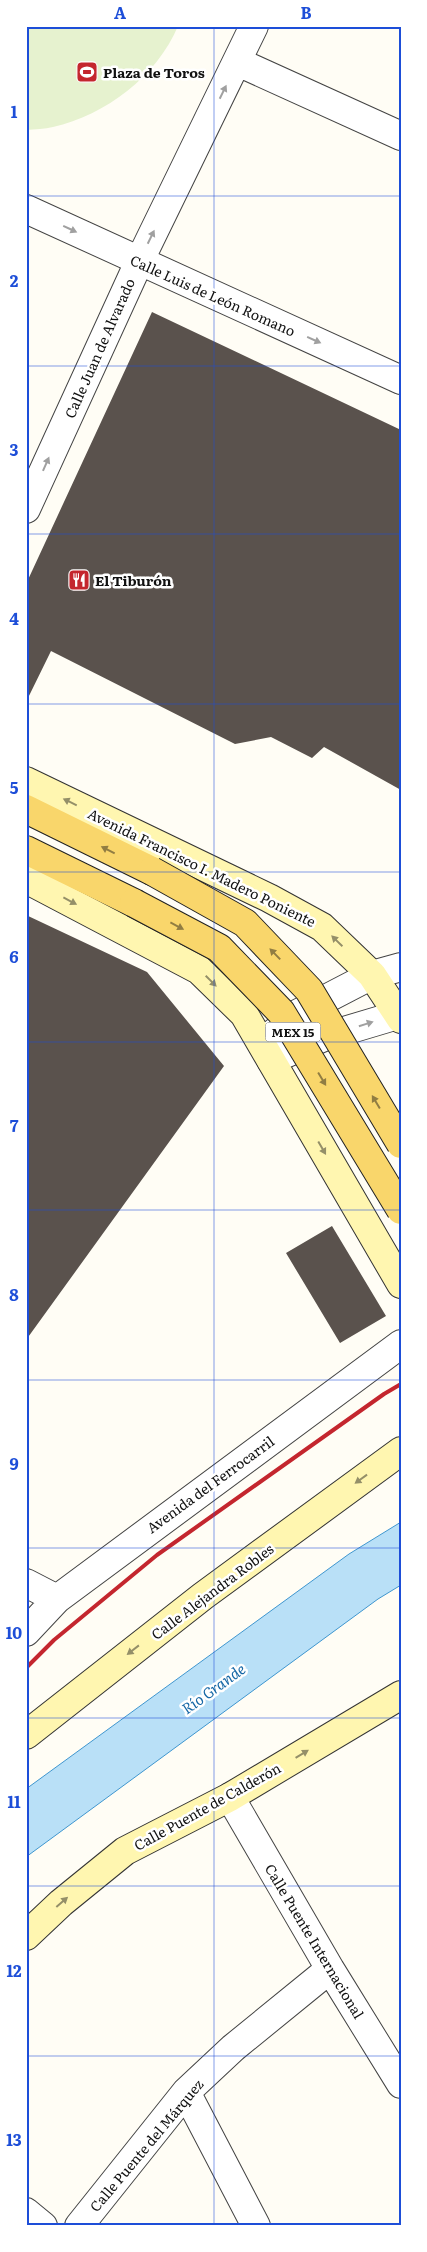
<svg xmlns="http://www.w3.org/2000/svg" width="427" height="2252" viewBox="0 0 427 2252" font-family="Literata,serif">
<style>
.pitch{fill:#e6f2cf}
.water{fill:#b9e0f7;stroke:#3f96cf}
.building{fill:#5a524d}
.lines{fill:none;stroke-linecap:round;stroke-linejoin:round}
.minor-casing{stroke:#444;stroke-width:30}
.tertiary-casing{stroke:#444;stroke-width:30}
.secondary-casing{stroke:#333;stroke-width:30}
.primary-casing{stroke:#222;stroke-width:30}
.minor{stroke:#fff;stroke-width:28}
.tertiary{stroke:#fff;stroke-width:28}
.secondary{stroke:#fff6b0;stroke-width:28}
.primary{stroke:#f9d66b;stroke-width:28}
.rail{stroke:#c4262e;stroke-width:4}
.primary-bridge-casing{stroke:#222;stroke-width:30;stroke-linecap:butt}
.primary-bridge{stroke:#f9d66b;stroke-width:28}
.oneway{fill:#a0a0a0}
.oneway2{fill:#948f68}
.oneway3{fill:#917d42}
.grid{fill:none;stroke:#1d4ed8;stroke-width:1;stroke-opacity:0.55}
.labels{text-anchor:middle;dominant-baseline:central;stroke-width:5;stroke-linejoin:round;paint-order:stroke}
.shield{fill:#fff;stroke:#585858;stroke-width:1}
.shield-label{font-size:12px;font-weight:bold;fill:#111}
.poi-label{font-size:14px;font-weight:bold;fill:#111;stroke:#fff;text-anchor:start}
.street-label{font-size:14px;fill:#111;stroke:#fff}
.water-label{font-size:15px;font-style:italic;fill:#1768a6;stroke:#fff}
.neatline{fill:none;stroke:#1d4ed8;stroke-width:2}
.grid-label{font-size:16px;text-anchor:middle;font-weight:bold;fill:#1d4ed8}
</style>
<rect width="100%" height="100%" fill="#fffdf5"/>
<!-- pitch -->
<path class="pitch" d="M 26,26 L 178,26 C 157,76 106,115 53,127 C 45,129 35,129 26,130 Z"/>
<!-- water -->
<path class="water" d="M 401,1522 L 401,1585 L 378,1599 L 26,1857 L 26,1789 L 349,1554 Z"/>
<!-- building -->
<path class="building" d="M 152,312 L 401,430 L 401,790 L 324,747 L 312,758 L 271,737 L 235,744 L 51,651 L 26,702 L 26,584 Z
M 26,915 L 147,972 L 224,1066 L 26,1340 Z
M 332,1226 L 386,1316 L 340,1343 L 286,1253 Z"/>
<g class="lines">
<!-- minor casing -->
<g class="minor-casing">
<path id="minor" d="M 238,62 L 401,136
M 26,509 L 139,262 L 254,26
M 26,1583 L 57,1599
M 26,1632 L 57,1599 L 401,1344
M 230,1797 L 330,1969 L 401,2084
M 186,2092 L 256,2226
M 26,2212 L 43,2226
M 79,2226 L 186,2092 L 233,2048 L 330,1969"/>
</g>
<!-- tertiary casing -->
<g class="tertiary-casing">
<path id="tertiary" d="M 26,209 L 401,380
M 262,1043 L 297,1014 L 372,975 L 401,967
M 271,1060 L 324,1037 L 401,1014"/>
</g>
<!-- secondary casing -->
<g class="secondary-casing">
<path id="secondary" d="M 26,781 L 269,898 L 322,927 L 372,975 L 401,1019
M 26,879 L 199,970 L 244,1014 L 401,1284
M 26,1735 L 203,1596 L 401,1451
M 26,1936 L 61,1903 L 125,1851 L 230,1797 L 401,1695"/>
</g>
<!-- primary casing -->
<g class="primary-casing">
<path id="primary" d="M 26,809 L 152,871
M 26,850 L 134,903"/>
</g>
<!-- minor -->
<use href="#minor" class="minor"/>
<!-- tertiary -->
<use href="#tertiary" class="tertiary"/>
<!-- secondary -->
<use href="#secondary" class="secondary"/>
<!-- primary -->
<use href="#primary" class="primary"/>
<!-- rail -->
<path class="rail" d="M 26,1668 L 54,1640 L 157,1555 L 384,1394 L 401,1384"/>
<!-- primary-bridge casing -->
<g class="primary-bridge-casing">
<path id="primary-bridge" d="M 152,871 L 245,923 L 309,990 L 401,1144
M 134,903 L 219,948 L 281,1012 L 401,1210"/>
</g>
<!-- primary-bridge -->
<use href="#primary-bridge" class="primary-bridge"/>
</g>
<!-- one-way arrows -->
<defs><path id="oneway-solid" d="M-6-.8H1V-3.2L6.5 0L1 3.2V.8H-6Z" transform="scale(1.25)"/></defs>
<g class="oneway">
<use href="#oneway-solid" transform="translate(223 92) rotate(-64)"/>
<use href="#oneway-solid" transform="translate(70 229) rotate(25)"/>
<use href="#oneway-solid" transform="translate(151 237) rotate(-64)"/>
<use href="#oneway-solid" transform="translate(314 340) rotate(24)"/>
<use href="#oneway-solid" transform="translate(46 464) rotate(-66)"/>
<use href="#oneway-solid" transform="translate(366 1024) rotate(-18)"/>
</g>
<g class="oneway2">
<use href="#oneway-solid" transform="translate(70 802) rotate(-154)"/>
<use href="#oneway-solid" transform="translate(70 901) rotate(28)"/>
<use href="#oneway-solid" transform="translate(337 941) rotate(-136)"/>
<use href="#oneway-solid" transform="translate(211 981) rotate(45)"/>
<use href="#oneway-solid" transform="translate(322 1148) rotate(60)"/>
<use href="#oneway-solid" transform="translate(361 1479) rotate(144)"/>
<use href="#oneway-solid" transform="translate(133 1650) rotate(142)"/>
<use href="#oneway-solid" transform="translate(302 1754) rotate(-31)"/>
<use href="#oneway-solid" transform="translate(62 1902) rotate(-41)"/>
</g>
<g class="oneway3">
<use href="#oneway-solid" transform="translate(108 850) rotate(-153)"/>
<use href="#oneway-solid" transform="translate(177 926) rotate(28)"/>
<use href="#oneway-solid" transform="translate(275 954) rotate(-134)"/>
<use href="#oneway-solid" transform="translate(322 1079) rotate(59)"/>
<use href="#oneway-solid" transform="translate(376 1102) rotate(-121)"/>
</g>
<!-- grid -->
<path class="grid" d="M 214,26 L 214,2226M 26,196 L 401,196M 26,366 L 401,366M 26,534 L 401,534M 26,704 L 401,704M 26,872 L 401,872M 26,1042 L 401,1042M 26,1210 L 401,1210M 26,1380 L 401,1380M 26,1548 L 401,1548M 26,1718 L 401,1718M 26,1886 L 401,1886M 26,2056 L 401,2056"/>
<!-- icons -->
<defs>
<g id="stadium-square" transform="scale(1.125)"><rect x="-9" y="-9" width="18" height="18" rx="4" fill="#c4262e" stroke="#fff"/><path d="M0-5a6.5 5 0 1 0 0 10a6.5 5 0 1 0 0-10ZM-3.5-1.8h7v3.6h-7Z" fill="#fff"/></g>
<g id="restaurant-square" transform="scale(1.125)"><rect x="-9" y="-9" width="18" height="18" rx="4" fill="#c4262e" stroke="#fff"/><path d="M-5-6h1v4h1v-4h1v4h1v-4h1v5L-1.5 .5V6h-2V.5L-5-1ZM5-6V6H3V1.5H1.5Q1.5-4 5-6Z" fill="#fff"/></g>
</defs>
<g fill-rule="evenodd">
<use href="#stadium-square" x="87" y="72"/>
<use href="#restaurant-square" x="79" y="580"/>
</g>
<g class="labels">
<!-- shield labels -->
<rect class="shield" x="265.5" y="1022.5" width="55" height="19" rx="4"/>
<g class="shield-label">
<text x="293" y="1032">MEX 15</text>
</g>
<!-- poi labels -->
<g class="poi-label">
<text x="103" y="72">Plaza de Toros</text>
<text x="95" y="580">El Tiburón</text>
</g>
<!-- street labels -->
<g class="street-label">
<text transform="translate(213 295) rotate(24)">Calle Luis de León Romano</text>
<text transform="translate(99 348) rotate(-66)">Calle Juan de Alvarado</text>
<text transform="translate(202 867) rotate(26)">Avenida Francisco I. Madero Poniente</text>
<text transform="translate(210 1484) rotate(-36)">Avenida del Ferrocarril</text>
<text transform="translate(212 1591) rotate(-37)">Calle Alejandra Robles</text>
<text transform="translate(207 1806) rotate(-29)">Calle Puente de Calderón</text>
<text transform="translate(315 1941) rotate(59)">Calle Puente Internacional</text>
<text transform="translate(146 2145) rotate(-50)">Calle Puente del Márquez</text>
</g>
<!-- water labels -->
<g class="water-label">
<text transform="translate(213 1688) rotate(-36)">Río Grande</text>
</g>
</g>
<!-- border -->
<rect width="427" height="2252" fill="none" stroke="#ffffff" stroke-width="55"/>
<rect x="28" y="28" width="372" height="2196" class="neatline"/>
<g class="grid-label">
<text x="120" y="19">A</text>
<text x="306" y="19">B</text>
<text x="14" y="118">1</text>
<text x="14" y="287">2</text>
<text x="14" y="456">3</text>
<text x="14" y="625">4</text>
<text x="14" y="794">5</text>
<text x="14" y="963">6</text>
<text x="14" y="1132">7</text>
<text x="14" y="1301">8</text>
<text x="14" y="1470">9</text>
<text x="14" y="1639">10</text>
<text x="14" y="1808">11</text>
<text x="14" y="1977">12</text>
<text x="14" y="2146">13</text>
</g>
</svg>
